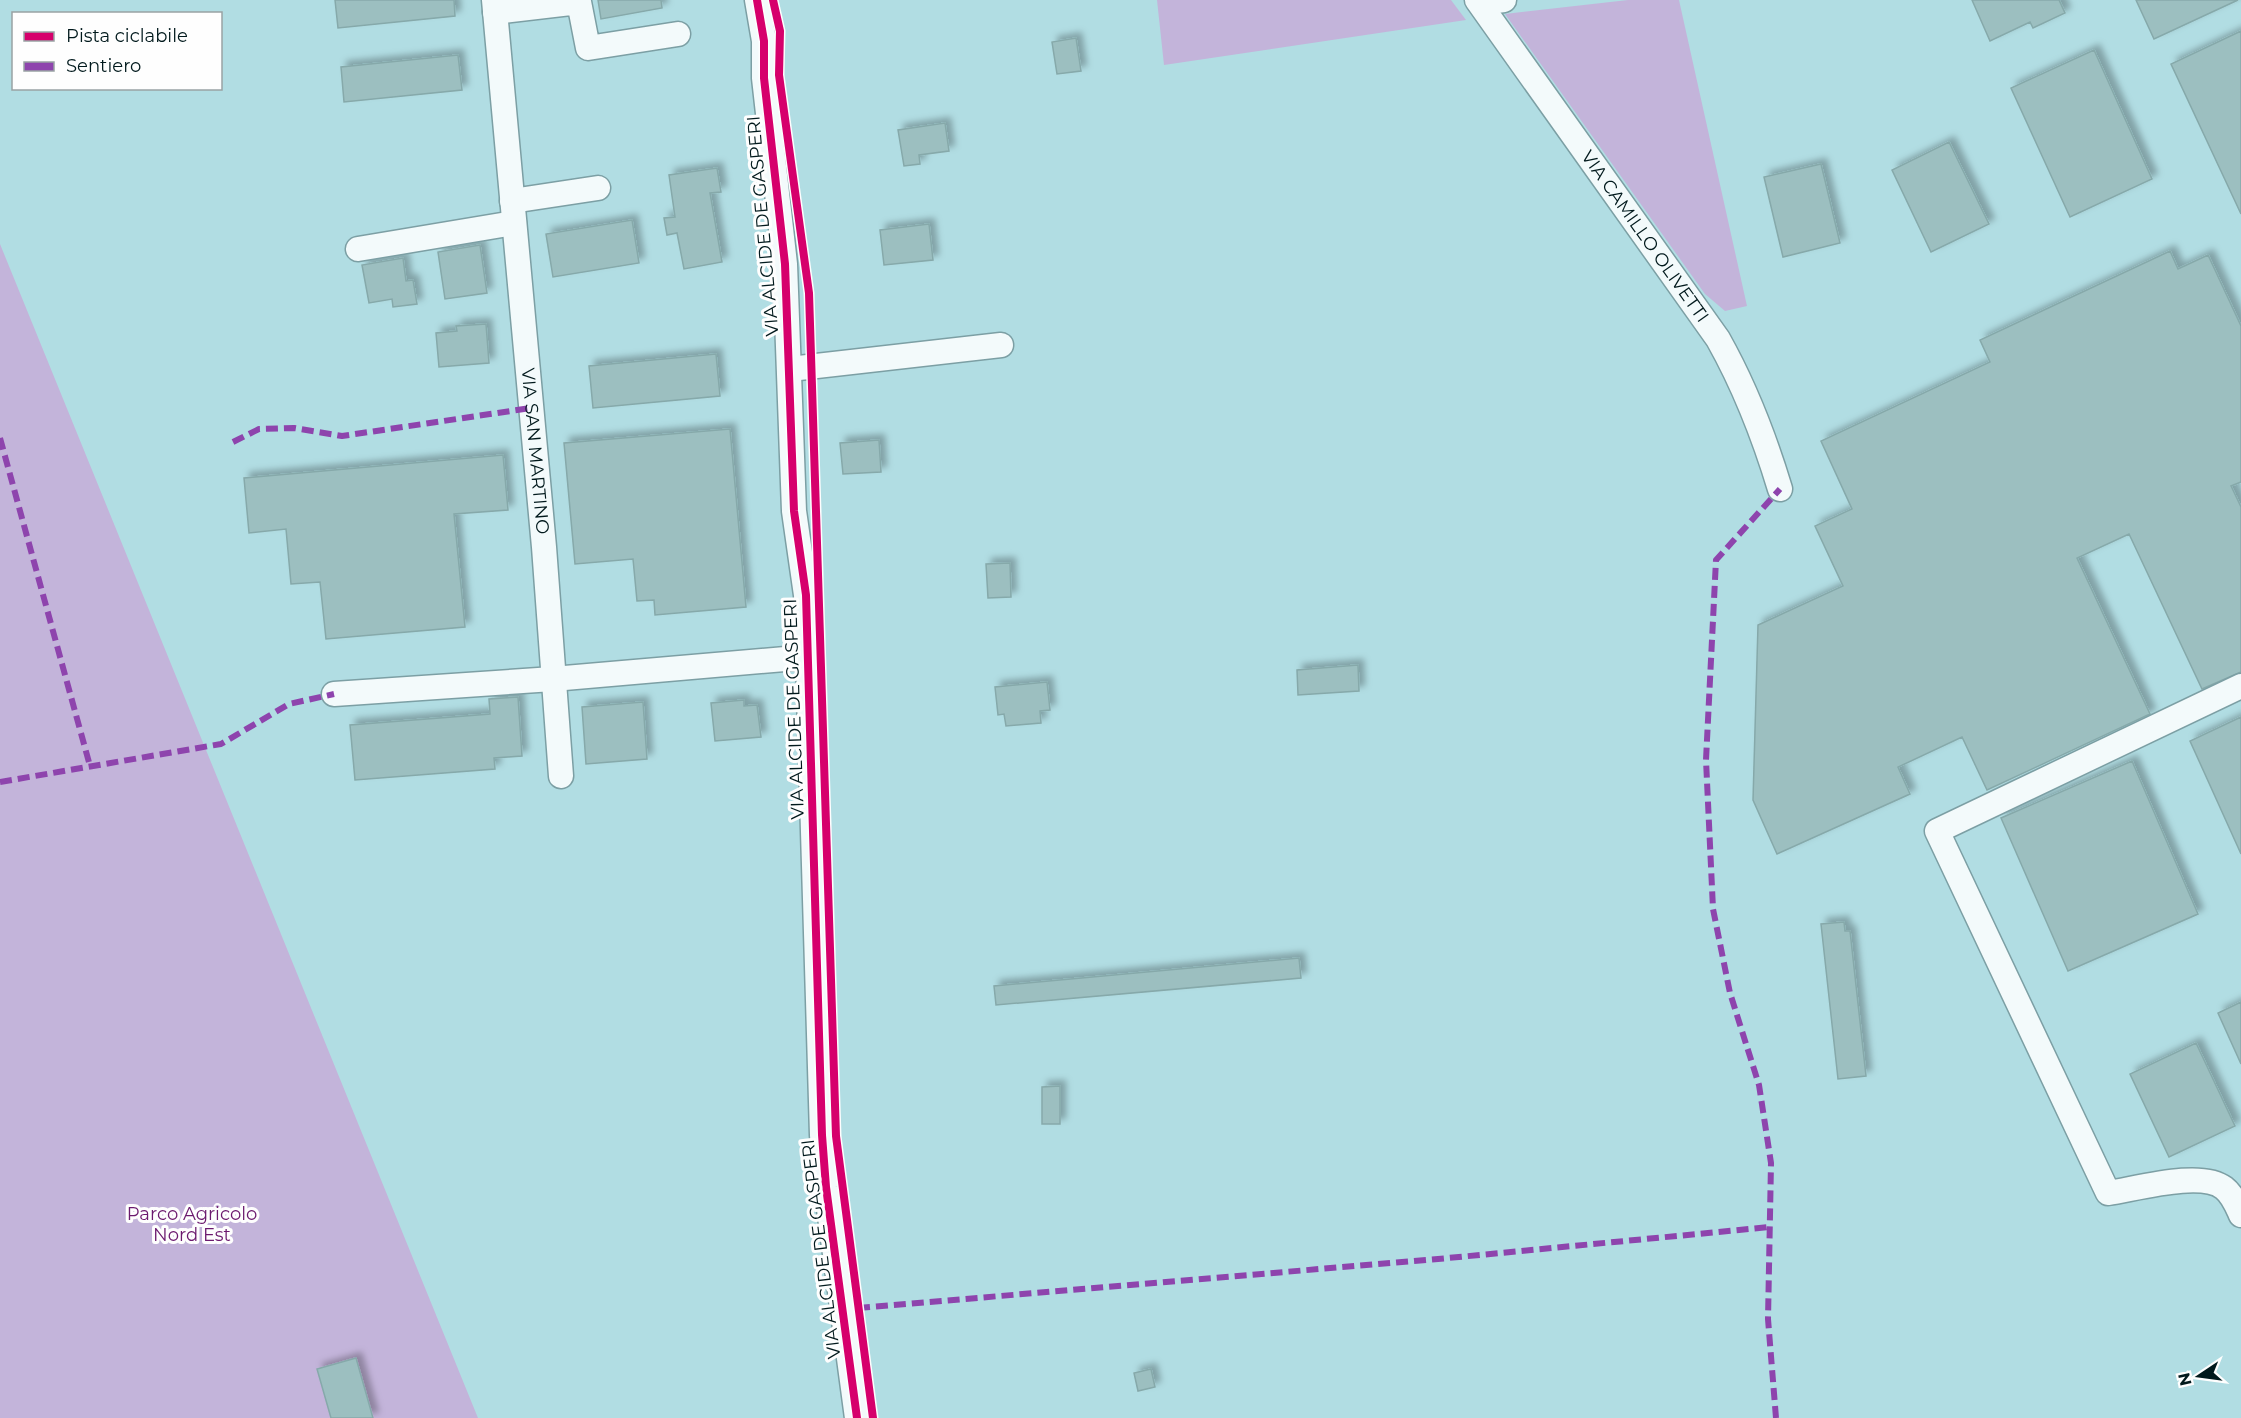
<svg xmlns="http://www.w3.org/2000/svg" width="2241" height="1418" viewBox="0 0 2241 1418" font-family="Montserrat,sans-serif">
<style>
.green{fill:#c3b4da}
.building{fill:#9cbfc0;stroke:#86a9aa;stroke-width:1.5;filter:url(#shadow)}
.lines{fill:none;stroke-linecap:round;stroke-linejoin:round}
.minor-casing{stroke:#7c9fa4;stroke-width:27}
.minor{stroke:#f3fafb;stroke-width:24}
.quiet{stroke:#8e44ad;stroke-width:6;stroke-dasharray:12 6;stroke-linecap:butt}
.cycleway-casing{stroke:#fefefe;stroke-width:11}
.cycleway{stroke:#d6006c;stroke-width:8}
.labels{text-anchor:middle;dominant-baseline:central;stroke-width:6;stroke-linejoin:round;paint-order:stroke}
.street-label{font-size:18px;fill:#01191c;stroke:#fefefe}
.park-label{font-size:18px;fill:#6b196e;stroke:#fefefe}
</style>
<defs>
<filter id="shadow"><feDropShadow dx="5.5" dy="-5.5" stdDeviation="3" flood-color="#0004"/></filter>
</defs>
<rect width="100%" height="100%" fill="#b1dde3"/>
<!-- green -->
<path class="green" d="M 1157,0 L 1451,0 L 1466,20 L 1164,65 Z
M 1628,0 L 1679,0 L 1747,306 L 1725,311 L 1705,294 L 1505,14 Z
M 0,244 L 478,1418 L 0,1418 Z"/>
<!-- building -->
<path class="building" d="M 335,0 L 454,0 L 455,16 L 338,28 Z
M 598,0 L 661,0 L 662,8 L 601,19 Z
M 1972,0 L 2059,0 L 2065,13 L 2033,28 L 2030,22 L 1990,41 Z
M 2136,0 L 2238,0 L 2154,39 Z
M 2241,31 L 2241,214 L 2171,64 Z
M 1076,38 L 1081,71 L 1057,74 L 1052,42 Z
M 2094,50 L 2152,179 L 2070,217 L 2011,88 Z
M 458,55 L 462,90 L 344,102 L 341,67 Z
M 945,123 L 949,151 L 919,155 L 920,164 L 904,166 L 898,130 Z
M 1949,142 L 1989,224 L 1931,252 L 1892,170 Z
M 1821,164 L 1840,243 L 1783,257 L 1764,177 Z
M 717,168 L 721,192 L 710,193 L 722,262 L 684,269 L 677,233 L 667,235 L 664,218 L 675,217 L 669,175 Z
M 632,220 L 639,263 L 553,277 L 546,234 Z
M 929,224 L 933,260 L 884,265 L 880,230 Z
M 480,245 L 487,293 L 445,299 L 438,252 Z
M 2170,251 L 2178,269 L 2208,255 L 2241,326 L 2241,482 L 2231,486 L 2241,507 L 2241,672 L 2202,689 L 2129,534 L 2077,558 L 2150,714 L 1987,790 L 1962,737 L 1898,767 L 1910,794 L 1777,854 L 1753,800 L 1758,625 L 1843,586 L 1815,526 L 1852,509 L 1821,441 L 1990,362 L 1980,340 Z
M 403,258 L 406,281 L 413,280 L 417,304 L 393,307 L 392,299 L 369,303 L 362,265 Z
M 486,324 L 489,363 L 439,367 L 436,333 L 457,331 L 456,326 Z
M 716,354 L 720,396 L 593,408 L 589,366 Z
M 730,429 L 746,607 L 655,615 L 654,600 L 637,601 L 633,559 L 575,564 L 564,443 Z
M 879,440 L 881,472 L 843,474 L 840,443 Z
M 503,455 L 508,510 L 454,514 L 465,627 L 326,639 L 320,582 L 291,584 L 286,529 L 249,533 L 244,478 Z
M 1010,563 L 1011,597 L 988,598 L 986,564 Z
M 1358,665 L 1359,691 L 1298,695 L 1297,670 Z
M 1047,682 L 1050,710 L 1040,711 L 1041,723 L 1006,726 L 1004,714 L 998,715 L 995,687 Z
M 518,697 L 522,756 L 494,758 L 495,769 L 355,780 L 350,725 L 490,714 L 489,699 Z
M 744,700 L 744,706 L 757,705 L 761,737 L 715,741 L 711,703 Z
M 643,702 L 647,759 L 586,764 L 582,707 Z
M 2241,717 L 2241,854 L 2190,741 Z
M 2132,761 L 2198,914 L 2068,971 L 2001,818 Z
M 1844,922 L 1845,931 L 1850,931 L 1866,1076 L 1838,1079 L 1821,924 Z
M 1299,958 L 1301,978 L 996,1005 L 994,986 Z
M 2241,1002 L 2241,1064 L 2218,1013 Z
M 2196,1043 L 2235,1126 L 2169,1157 L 2130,1074 Z
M 1060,1086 L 1060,1124 L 1042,1124 L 1042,1087 Z
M 356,1358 L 373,1418 L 331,1418 L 317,1369 Z
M 1151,1369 L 1155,1387 L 1138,1391 L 1134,1373 Z"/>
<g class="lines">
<!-- minor casing -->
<g class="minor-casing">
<g id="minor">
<path id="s1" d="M 494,0 L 544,547 L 561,776"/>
<path d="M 757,0 L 764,41 L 764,78 L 785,264 L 794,511 L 806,595 L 822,1135 L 826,1187 L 857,1418"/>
<path id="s2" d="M 1477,0 L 1718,339 C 1745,387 1764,436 1780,489"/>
<path d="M 1480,3 L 1504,0"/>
<path d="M 495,12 L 579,2 L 588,48 L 678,34"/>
<path d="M 512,201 L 598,188"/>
<path d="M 358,249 L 514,223"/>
<path d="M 790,369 L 1001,345"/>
<path d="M 2241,686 L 1937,831 L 2108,1193 C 2136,1189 2201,1170 2224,1188 C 2233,1195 2237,1206 2241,1215"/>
<path d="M 334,694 L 553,679 L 808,657"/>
</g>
</g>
<!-- minor -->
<use href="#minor" class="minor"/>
<!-- quiet -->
<path class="quiet" d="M 0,438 L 90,766
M 233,442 L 259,429 L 294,428 L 342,436 L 531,408
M 0,782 L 221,744 L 289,704 L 334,694
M 858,1308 L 1438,1259 L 1770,1227
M 1776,1418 L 1768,1319 L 1771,1163 L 1759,1085 L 1730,993 L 1713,909 L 1706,760 L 1716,560 L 1780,489"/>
<!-- cycleway casing -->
<g class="cycleway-casing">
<path id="cycleway" d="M 757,0 L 764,41 L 764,78 L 785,264 L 794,511 L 806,595 L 822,1135 L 826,1187 L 857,1418
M 773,0 L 780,31 L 779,75 L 809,293 L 836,1136 L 873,1418"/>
</g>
<!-- cycleway -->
<use href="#cycleway" class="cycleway"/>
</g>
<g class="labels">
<!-- street labels -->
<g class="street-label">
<text transform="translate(763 226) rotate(-95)">VIA ALCIDE DE GASPERI</text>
<text stroke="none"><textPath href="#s2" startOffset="290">VIA CAMILLO OLIVETTI</textPath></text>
<text stroke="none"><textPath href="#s1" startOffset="453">VIA SAN MARTINO</textPath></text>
<text transform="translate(794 709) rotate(-92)">VIA ALCIDE DE GASPERI</text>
<text transform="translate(821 1249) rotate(-97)">VIA ALCIDE DE GASPERI</text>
</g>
<!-- park labels -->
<g class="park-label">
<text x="192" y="1214">Parco Agricolo<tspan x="192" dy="21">Nord Est</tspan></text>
</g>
</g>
<!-- legend -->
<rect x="12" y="12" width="210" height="78" fill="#fefefe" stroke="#99a2a4" stroke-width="1.5"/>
<rect x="24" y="32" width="30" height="9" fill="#d6006c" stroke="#99a2a4" stroke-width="1.5"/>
<text x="66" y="42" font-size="18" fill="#01191c">Pista ciclabile</text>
<rect x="24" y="62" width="30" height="9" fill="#8e44ad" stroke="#99a2a4" stroke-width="1.5"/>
<text x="66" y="72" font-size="18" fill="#01191c">Sentiero</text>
<!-- north arrow -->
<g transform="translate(2199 1376) rotate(257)" stroke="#fefefe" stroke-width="4.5" paint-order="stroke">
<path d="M0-4.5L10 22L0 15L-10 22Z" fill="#01191c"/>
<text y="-9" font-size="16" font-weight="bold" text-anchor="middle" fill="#01191c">N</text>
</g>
</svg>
